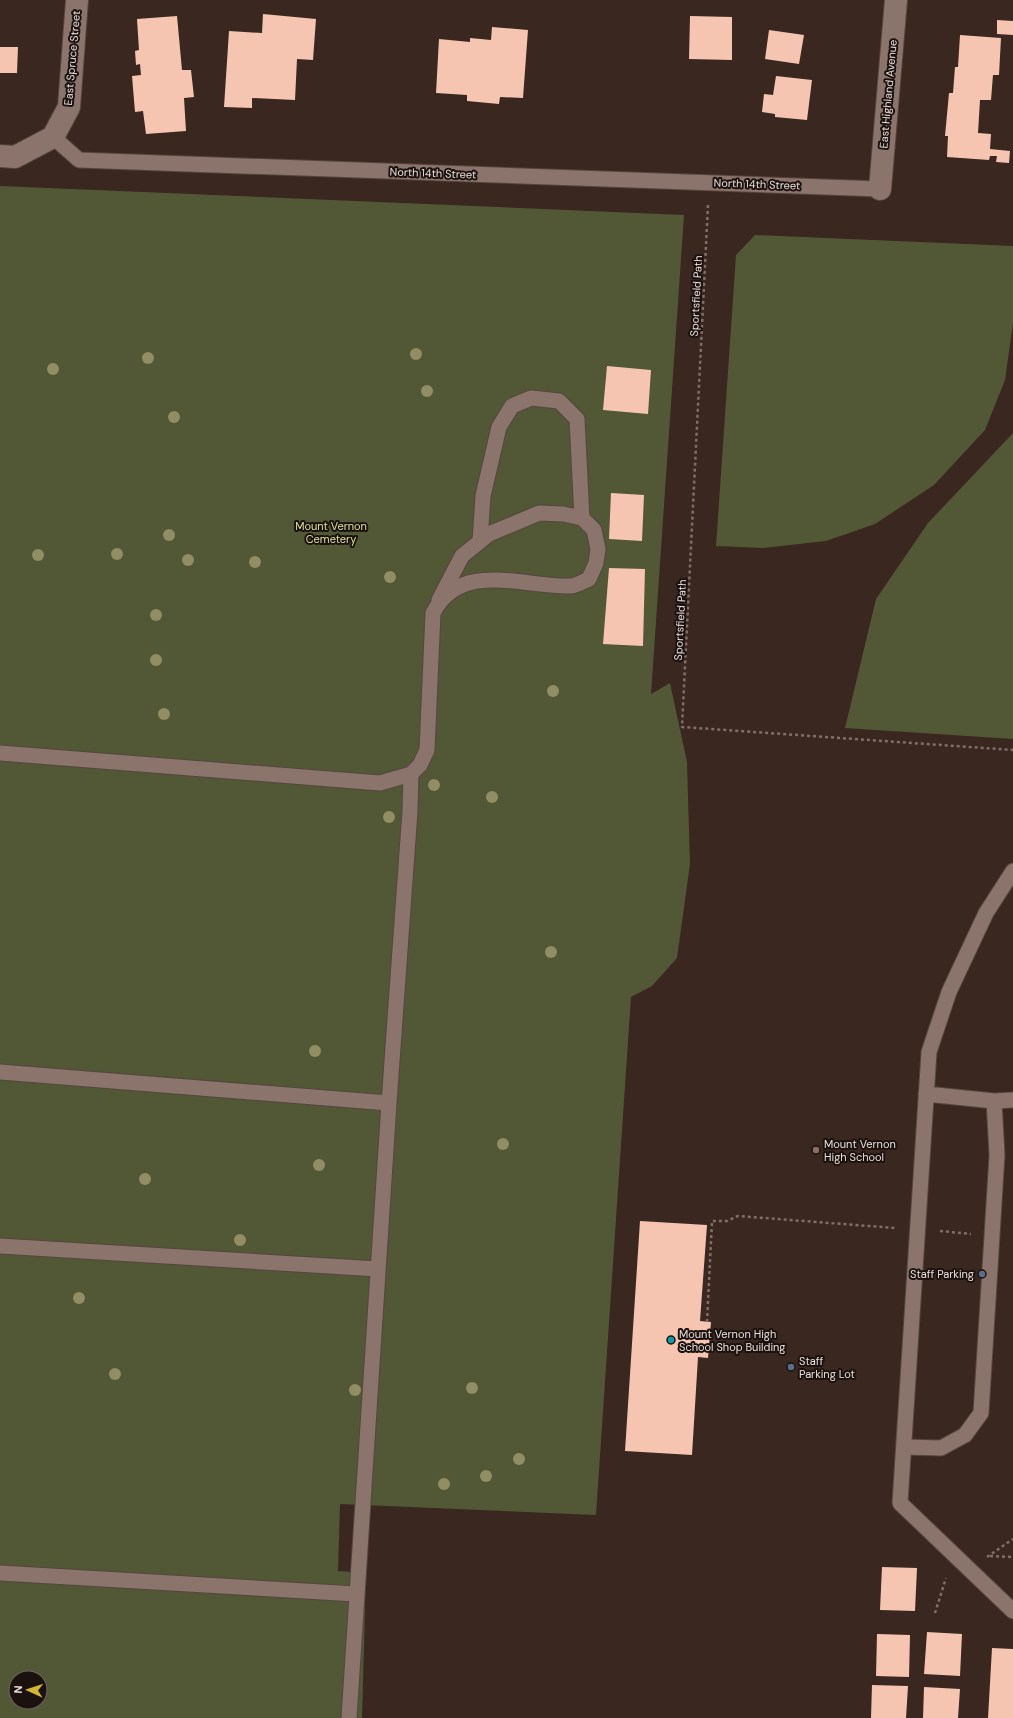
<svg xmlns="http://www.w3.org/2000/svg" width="1013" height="1718" viewBox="0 0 1013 1718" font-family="'DM Sans',sans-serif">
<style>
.green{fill:#525736;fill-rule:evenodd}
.building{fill:#f5c5b2}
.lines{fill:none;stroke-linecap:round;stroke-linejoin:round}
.lane-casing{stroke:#55463f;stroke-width:17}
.street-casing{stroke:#55463f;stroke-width:24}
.path{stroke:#806f69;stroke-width:2.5;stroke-dasharray:3 3;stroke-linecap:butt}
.lane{stroke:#8b746c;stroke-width:15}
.street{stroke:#8b746c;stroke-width:22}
.tree{fill:#918d64}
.education-dot{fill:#8d6e63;stroke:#1b120f;stroke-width:1.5}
.service-dot{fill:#5c6f8a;stroke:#1b120f;stroke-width:1.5}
.culture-dot{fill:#0f9aa8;stroke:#1b120f;stroke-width:1.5}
.labels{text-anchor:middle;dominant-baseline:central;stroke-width:4;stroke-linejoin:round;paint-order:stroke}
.street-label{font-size:11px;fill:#ecdfda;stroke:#1b120f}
.park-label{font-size:11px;fill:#d8e19c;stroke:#1b120f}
.poi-label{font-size:11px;fill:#ecdfda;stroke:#1b120f;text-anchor:start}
</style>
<rect width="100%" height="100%" fill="#3a2720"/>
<!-- green -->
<path class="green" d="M 0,186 L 684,215 L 651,694 L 670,683 L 687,762 L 690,864 L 677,958 L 652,986 L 631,997 L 596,1515 L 340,1504 L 338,1571 L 366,1573 L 362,1718 L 0,1718 ZM 16,1678 L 40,1678 L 40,1702 L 16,1702 Z
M 755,235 L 1013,246 L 1013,323 L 1005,380 L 985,430 L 934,485 L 875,524 L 826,541 L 763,548 L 716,546 L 736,255 Z
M 1013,433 L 1013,739 L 845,728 L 876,599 L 928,523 Z"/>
<!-- building -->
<path class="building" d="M 263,14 L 316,19 L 313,60 L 297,59 L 295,100 L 252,98 L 252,108 L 224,107 L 229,31 L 262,33 Z
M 177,16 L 182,70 L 191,70 L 194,97 L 184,98 L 186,131 L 146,134 L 143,111 L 135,112 L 132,76 L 141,75 L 140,64 L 136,65 L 135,51 L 139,50 L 137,19 Z
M 690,16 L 732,17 L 732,60 L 689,59 Z
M 997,20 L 1013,21 L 1013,35 L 997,34 Z
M 492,27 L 528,30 L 523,98 L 500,97 L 499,104 L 467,101 L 467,95 L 436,93 L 439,39 L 470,42 L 470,38 L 491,40 Z
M 769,30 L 804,35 L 799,64 L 765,59 Z
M 960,35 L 1001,38 L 999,75 L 993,75 L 991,100 L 980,100 L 978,133 L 991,134 L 990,149 L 1010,151 L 1009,163 L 996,162 L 997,156 L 990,156 L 989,160 L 947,157 L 948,136 L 945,136 L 949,93 L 953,93 L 955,67 L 958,67 Z
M 0,47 L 18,47 L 17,73 L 0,73 Z
M 776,76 L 812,80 L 807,120 L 775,117 L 775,114 L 762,112 L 764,94 L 773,95 Z
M 607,366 L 651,370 L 648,414 L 603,410 Z
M 611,493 L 644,495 L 642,541 L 609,539 Z
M 609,568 L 645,569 L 643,646 L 603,644 Z
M 640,1221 L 707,1225 L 700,1321 L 711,1322 L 708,1358 L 698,1357 L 692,1455 L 625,1451 Z
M 882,1567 L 917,1568 L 915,1611 L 880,1610 Z
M 927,1632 L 962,1634 L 960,1676 L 924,1674 Z
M 877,1634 L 910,1635 L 909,1677 L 876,1676 Z
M 992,1648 L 1013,1649 L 1013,1718 L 988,1718 Z
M 872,1685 L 908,1686 L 906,1718 L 871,1718 Z
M 924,1687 L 960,1689 L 958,1718 L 923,1718 Z"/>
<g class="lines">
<!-- lane casing -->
<g class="lane-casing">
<path id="lane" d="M 53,137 L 79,160 L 880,189
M 480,541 L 483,496 L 499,427 L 512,406 L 531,398 L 559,401 L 577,419 L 582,518
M 0,753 L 380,783 L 411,774 L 410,811 L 389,1103 L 349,1718
M 411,774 L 420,765 L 427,750 L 433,613 C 461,559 525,588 572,586 C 577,585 584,581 589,579 L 596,563 L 598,549 L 594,530 L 582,518 L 563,514 L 539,513 L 489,534 L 462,556 L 439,600
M 1013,871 L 986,913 L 949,992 L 929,1052 L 900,1503 L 1013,1611
M 0,1072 L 389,1103
M 926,1094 L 994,1101 L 1013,1100
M 0,1246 L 378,1269
M 904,1447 L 941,1448 L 965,1435 L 981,1413 L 997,1155 L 994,1101
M 0,1573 L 356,1594"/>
</g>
<!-- street casing -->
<g class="street-casing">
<path id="street" d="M 0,156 L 15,157 L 53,137 L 69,107 L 77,0
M 880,189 L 896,0"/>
</g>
<!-- path -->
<path class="path" d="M 708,205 L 682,727 L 1013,750
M 940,1231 L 971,1234
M 707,1322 L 712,1221 L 727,1221 L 738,1216 L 895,1228
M 990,1556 L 1013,1557
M 987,1557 L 1013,1539
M 935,1613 L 946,1578"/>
<!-- lane -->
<use href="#lane" class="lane"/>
<!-- street -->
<use href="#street" class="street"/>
</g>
<!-- trees -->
<g class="tree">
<circle cx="416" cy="354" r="6"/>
<circle cx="148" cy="358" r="6"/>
<circle cx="53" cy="369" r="6"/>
<circle cx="427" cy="391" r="6"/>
<circle cx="174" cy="417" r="6"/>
<circle cx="169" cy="535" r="6"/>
<circle cx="117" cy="554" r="6"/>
<circle cx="38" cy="555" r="6"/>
<circle cx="188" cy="560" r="6"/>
<circle cx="255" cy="562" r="6"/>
<circle cx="390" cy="577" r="6"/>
<circle cx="156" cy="615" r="6"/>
<circle cx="156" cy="660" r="6"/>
<circle cx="553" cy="691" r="6"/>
<circle cx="164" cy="714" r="6"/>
<circle cx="434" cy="785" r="6"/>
<circle cx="492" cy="797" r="6"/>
<circle cx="389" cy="817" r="6"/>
<circle cx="551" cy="952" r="6"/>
<circle cx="315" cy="1051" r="6"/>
<circle cx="503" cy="1144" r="6"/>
<circle cx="319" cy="1165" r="6"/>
<circle cx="145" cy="1179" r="6"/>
<circle cx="240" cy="1240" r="6"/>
<circle cx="79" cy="1298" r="6"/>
<circle cx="115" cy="1374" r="6"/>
<circle cx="472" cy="1388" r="6"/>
<circle cx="355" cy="1390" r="6"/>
<circle cx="519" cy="1459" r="6"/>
<circle cx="486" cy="1476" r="6"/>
<circle cx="444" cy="1484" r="6"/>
</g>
<!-- markers -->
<circle class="education-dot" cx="816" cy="1150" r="4"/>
<g class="service-dot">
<circle cx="982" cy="1274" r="4"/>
<circle cx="791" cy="1367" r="4"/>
</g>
<circle class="culture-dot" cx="671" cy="1340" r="4"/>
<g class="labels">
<!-- street labels -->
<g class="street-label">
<text transform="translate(72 58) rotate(-85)">East Spruce Street</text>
<text transform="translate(888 94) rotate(-85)">East Highland Avenue</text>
<text transform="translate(433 173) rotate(2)">North 14th Street</text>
<text transform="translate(757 184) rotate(2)">North 14th Street</text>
<text transform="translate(696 296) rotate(-87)">Sportsfield Path</text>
<text transform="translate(680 620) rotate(-87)">Sportsfield Path</text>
</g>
<!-- park labels -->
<g class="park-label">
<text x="331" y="526">Mount Vernon<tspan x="331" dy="13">Cemetery</tspan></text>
</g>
<!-- poi labels -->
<g class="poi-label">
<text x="824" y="1144">Mount Vernon<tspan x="824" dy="13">High School</tspan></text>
<text x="974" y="1274" text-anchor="end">Staff Parking</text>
<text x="679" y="1334">Mount Vernon High<tspan x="679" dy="13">School Shop Building</tspan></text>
<text x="799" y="1361">Staff<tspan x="799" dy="13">Parking Lot</tspan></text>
</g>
</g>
<!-- north arrow -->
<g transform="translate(28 1690) rotate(273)"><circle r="19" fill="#1b120f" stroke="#6f6460"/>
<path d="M0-3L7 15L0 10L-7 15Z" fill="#d3b635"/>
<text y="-6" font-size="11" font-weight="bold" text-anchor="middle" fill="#ecdfda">N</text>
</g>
</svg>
